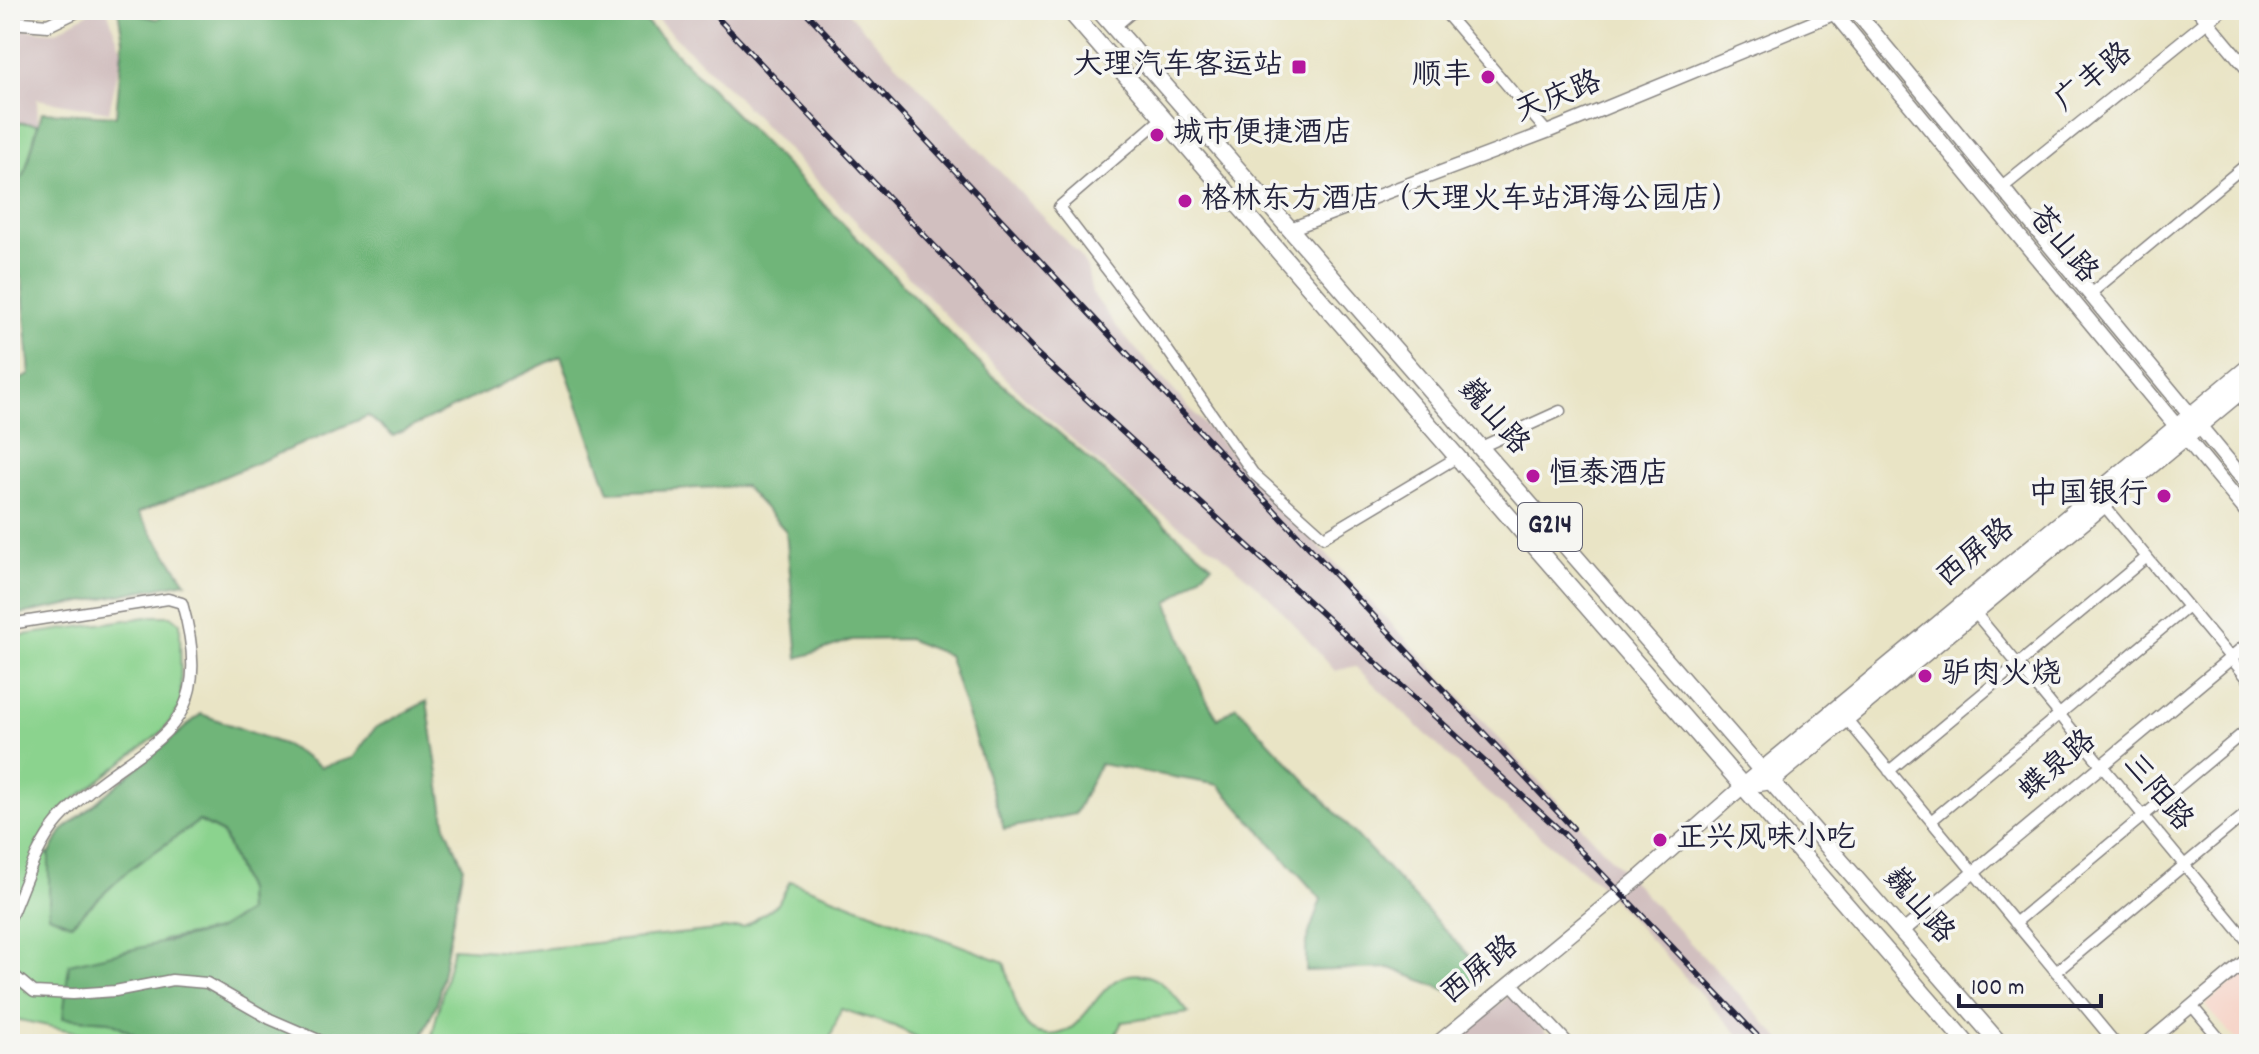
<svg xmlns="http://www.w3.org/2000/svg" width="2259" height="1054" viewBox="0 0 2259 1054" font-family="Dekko,'LXGW WenKai TC',sans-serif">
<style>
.built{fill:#f6d1c5}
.industrial{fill:#d1bfbf}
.green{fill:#8bd38e;stroke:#567a64;stroke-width:2}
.forest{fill:#70b579;stroke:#496c5a;stroke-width:2}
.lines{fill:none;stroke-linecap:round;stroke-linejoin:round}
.minor-casing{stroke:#868380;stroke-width:13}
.tertiary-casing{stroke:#868380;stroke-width:15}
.secondary-casing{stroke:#868380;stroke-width:17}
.primary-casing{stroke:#868380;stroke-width:19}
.trunk-casing{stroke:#868380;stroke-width:19}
.minor{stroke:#fff;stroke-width:10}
.tertiary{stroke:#fff;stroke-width:12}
.secondary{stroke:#fff;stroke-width:14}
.primary{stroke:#fff;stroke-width:16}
.trunk{stroke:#fff;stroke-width:16}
.rail-casing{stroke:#22223b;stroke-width:6}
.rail{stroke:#f6f6f2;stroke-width:3;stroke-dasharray:9;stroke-linecap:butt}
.poi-dot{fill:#b5179e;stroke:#f6f6f2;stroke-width:3}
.labels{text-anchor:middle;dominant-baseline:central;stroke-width:7;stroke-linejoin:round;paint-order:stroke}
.shield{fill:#f6f6f2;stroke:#626272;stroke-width:2}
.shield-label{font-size:28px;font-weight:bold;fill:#22223b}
.poi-label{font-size:30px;fill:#22223b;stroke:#f6f6f2;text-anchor:start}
.street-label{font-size:30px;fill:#22223b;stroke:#f6f6f2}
</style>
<rect width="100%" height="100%" fill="#f6f6f2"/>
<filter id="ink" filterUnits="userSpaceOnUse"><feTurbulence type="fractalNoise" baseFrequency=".0125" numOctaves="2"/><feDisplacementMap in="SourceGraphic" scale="16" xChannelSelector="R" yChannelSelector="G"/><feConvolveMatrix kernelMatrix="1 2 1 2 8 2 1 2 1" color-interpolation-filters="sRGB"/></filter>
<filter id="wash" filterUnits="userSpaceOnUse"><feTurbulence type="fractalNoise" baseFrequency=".006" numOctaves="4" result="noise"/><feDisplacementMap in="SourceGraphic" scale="32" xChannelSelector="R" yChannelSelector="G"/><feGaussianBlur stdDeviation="1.8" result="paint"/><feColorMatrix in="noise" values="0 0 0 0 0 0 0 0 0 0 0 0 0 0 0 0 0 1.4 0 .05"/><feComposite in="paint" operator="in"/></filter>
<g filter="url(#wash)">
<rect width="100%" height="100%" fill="#e9e4c5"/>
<!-- built -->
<path class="built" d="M 2249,969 L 2249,1044 L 2240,1044 L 2205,1005 Z"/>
<!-- industrial -->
<path class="industrial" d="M 94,10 L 107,10 L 122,52 L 109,112 L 37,99 L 38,124 L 10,122 L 10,28 L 55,32 Z
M 647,10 L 845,10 L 1078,253 L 1087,268 L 1092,293 L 1123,335 L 1194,413 L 1785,1044 L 1747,1044 L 1596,881 L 1486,792 L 1355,666 L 1335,671 L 1272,600 L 1221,554 L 1144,502 L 1025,398 L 740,100 Z
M 1513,992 L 1555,1044 L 1451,1044 Z"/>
<!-- green -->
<path class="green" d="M 10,122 L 38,124 L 24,176 L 10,186 Z
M 153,616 L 171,616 L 180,623 L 181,706 L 163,731 L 62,809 L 36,846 L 49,855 L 49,914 L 71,924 L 130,869 L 199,821 L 222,833 L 246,890 L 247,912 L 217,930 L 164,940 L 64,1018 L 110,1021 L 152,1044 L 114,1044 L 109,1039 L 10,1018 L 10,637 Z
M 790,881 L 1004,962 C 1010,981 1014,1004 1024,1021 C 1028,1029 1035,1033 1044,1034 C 1091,1043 1096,961 1148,976 C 1166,981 1177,1000 1189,1013 L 1122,1022 L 1111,1044 L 931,1044 L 894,1026 L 841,1009 L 828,1044 L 430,1044 L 453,948 L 512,952 L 744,927 L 778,904 Z"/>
<!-- forest -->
<path class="forest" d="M 118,10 L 157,19 L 170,10 L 634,10 L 986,370 L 1212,565 L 1168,603 L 1203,694 L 1218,719 L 1236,706 L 1483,971 L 1459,995 L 1390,968 L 1306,971 L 1306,942 L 1321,899 L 1219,785 L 1100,764 L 1075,814 L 1004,829 L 948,655 L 907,639 L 852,640 L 798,658 L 786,531 L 744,486 L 609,492 L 561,356 L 393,436 L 368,416 L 138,513 L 186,582 L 10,616 L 10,384 L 30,375 L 22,279 L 10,264 L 10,186 L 24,176 L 42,112 L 116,116 L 123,40 Z
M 427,701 L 446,827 L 463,866 L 437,1003 L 418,1044 L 152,1044 L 110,1021 L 63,1018 L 69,964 L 217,930 L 247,912 L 246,890 L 223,833 L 199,821 L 130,869 L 71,924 L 49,915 L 49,855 L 61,832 L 201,714 L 285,745 L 321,767 L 353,758 L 375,728 Z"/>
</g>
<g filter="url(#ink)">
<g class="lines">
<!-- minor casing -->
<g class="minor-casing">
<path id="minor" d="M 1443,10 L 1547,132
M 1161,119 L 1059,207 L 1157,335 L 1253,473 L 1324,537 L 1456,458
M 2090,294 L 2249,162
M 1481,447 L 1560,411
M 2101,502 L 2249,680
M 1972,609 L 2249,943
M 10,624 L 168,599 L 182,603 C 223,747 133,737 59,820 C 36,846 24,886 10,918
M 1844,716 L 2116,1044
M 1889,771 L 2147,557
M 1931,821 L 2188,607
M 2015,923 L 2249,728
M 10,972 L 34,992 L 73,994 L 115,991 L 172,980 L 207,983 L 270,1019 L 328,1044
M 2056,972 L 2249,811
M 2192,1006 L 2224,1044"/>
</g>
<!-- tertiary casing -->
<g class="tertiary-casing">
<path id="tertiary" d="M 2198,10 L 2249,71
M 10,22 L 48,25 L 79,10
M 1113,27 L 1133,10
M 2002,187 L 2221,10
M 1290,229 L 1547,132 L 1843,10
M 1902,932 L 2249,643
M 1511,983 L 1568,1044
M 2146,1044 L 2249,958"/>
</g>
<!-- secondary casing -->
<g class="secondary-casing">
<path id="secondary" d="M 1832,10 L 2249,514
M 1855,10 L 2249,486
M 1437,1044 L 1640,877 L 1742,787"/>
</g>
<!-- primary casing -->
<g class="primary-casing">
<path id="primary" d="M 1759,783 L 1771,781 L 2249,384
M 1742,787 L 2249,367"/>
</g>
<!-- trunk casing -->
<g class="trunk-casing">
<path id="trunk" d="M 1069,10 L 1967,1044
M 1099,10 L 2000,1044"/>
</g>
<!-- minor -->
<use href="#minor" class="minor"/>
<!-- tertiary -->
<use href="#tertiary" class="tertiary"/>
<!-- secondary -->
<use href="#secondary" class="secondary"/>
<!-- primary -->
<use href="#primary" class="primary"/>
<!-- trunk -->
<use href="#trunk" class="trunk"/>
<!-- rail casing -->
<g class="rail-casing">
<path id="rail" d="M 710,10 L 1036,353 L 1564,834 L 1765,1044
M 804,10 L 1573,828"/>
</g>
<!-- rail -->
<use href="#rail" class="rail"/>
</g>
</g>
<!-- markers -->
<g class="poi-dot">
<rect x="1291" y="59" width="16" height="16" rx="4"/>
<circle cx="1488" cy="77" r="8"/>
<circle cx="1157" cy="135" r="8"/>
<circle cx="1185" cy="201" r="8"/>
<circle cx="1533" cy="476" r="8"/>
<circle cx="2164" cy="496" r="8"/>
<circle cx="1925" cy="676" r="8"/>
<circle cx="1660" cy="840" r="8"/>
</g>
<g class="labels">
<!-- shield labels -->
<rect class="shield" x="1518" y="503" width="64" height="48" rx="6"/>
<g class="shield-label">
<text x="1550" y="527">G214</text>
</g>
<!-- poi labels -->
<g class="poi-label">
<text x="1283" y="67" text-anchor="end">大理汽车客运站</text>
<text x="1472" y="77" text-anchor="end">顺丰</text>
<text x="1173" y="135">城市便捷酒店</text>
<text x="1201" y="201">格林东方酒店（大理火车站洱海公园店）</text>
<text x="1549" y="476">恒泰酒店</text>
<text x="2148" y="496" text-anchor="end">中国银行</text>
<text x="1941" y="676">驴肉火烧</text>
<text x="1676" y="840">正兴风味小吃</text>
</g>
<!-- street labels -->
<g class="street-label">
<text transform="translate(2095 79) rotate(-39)">广丰路</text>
<text transform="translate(1559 99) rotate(-22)">天庆路</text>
<text transform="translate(2061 246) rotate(50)">苍山路</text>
<text transform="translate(1492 418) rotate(49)">巍山路</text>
<text transform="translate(1977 555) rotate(-39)">西屏路</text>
<text transform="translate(2059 767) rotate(-40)">蝶泉路</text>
<text transform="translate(2156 794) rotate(50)">三阳路</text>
<text transform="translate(1917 907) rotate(49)">巍山路</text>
<text transform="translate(1481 972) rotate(-39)">西屏路</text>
</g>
</g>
<!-- margin -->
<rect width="2259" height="1054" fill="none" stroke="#f6f6f2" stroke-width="40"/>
<!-- scale -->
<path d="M1959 994v12h142v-12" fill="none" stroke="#22223b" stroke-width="4"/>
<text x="1971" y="994" font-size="24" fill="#22223b" stroke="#f6f6f2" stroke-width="6" paint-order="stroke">100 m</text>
</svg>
